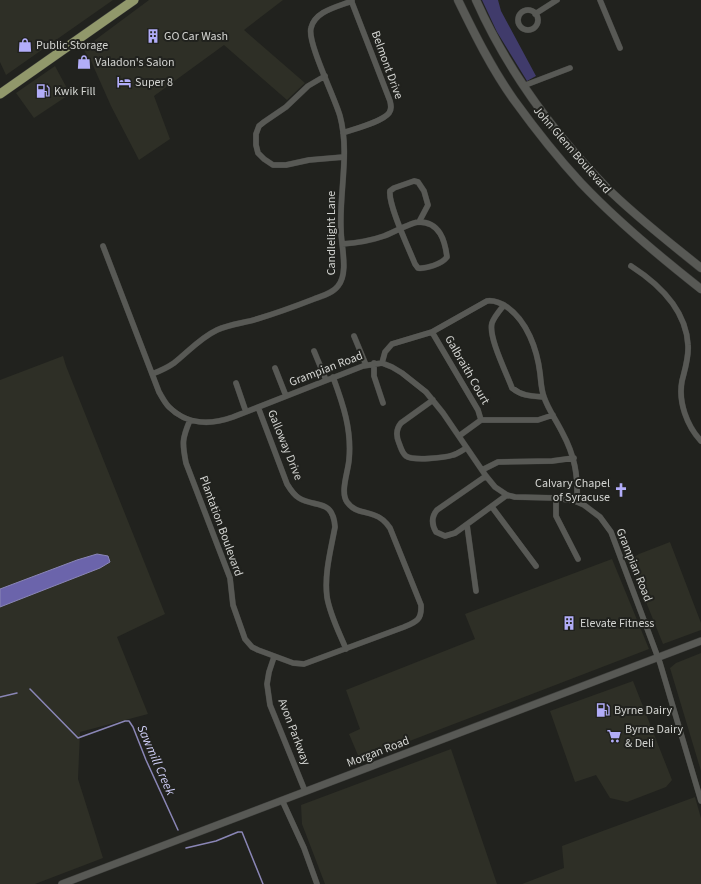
<svg xmlns="http://www.w3.org/2000/svg" width="701" height="884" font-family="'Source Sans 3',sans-serif">
	<style>
		.built { fill: #2e2f26 }
		.green { fill: #403b6b }
		.water { fill: #6b64ab; stroke: #8a86b6 }
		.lines { fill: none; stroke-linecap: round; stroke-linejoin: round }
		.stream { stroke: #8a86b6; stroke-width: 1.5 }
		.minor-casing { stroke: #3e3f3c; stroke-width: 6 }
		.tertiary-casing { stroke: #3e3f3c; stroke-width: 8 }
		.secondary-casing { stroke: #3e3f3c; stroke-width: 9 }
		.primary-casing { stroke: #3e3f3c; stroke-width: 10 }
		.minor { stroke: #585955; stroke-width: 5.5 }
		.tertiary { stroke: #585955; stroke-width: 7 }
		.secondary { stroke: #585955; stroke-width: 8 }
		.primary { stroke: #91986b; stroke-width: 9 }
		.labels { text-anchor: middle; dominant-baseline: central; stroke-width: 4; stroke-linejoin: round; paint-order: stroke }
		.poi-label { font-size: 12px; fill: #d3d4d1; stroke: #21221e; text-anchor: start }
		.street-label { font-size: 12px; fill: #d3d4d1; stroke: #21221e }
		.water-label { font-size: 13px; font-style: italic; fill: #cccbf3; stroke: #21221e }
	</style>
	<rect width="100%" height="100%" fill="#21221e"/>
	<path class="built" d="M 0,0 L 113,0 L 6,75 L 0,62 Z
		M 149,0 L 283,0 L 244,30 L 305,83 L 287,100 L 224,45 L 154,96 L 170,139 L 139,160 L 111,106 L 91,61 L 83,49 Z
		M 55,66 L 70,94 L 34,118 L 16,93 Z
		M 63,356 L 66,366 L 165,614 L 117,637 L 148,714 L 80,732 L 78,779 L 103,858 L 35,884 L 0,884 L 0,380 Z
		M 670,542 L 701,623 L 701,630 L 663,644 L 629,560 L 639,554 Z
		M 612,559 L 649,649 L 360,760 L 349,734 L 360,729 L 346,690 L 475,639 L 465,614 Z
		M 701,653 L 701,771 L 670,668 L 676,663 Z
		M 633,681 L 672,780 L 666,787 L 627,802 L 610,798 L 596,775 L 575,782 L 550,711 Z
		M 451,749 L 497,884 L 325,884 L 302,824 L 301,805 Z
		M 695,797 L 701,818 L 701,884 L 522,884 L 564,868 L 562,846 Z"/>
	<path class="green" d="M 482,0 L 498,0 L 501,11 L 536,76 L 527,81 L 497,32 Z"/>
	<path class="water" d="M 97,554 L 108,556 L 110,562 L 100,568 L 0,607 L 0,589 L 77,560 Z"/>
	<g class="lines">
		<path class="stream" d="M 30,689 L 78,738 L 125,721 L 129,721 L 133,727 L 146,760 L 178,830
			M 0,697 L 17,693
			M 186,848 L 216,841 L 238,832 L 242,832 L 263,884"/>
		<defs>
			<path id="minor" d="M 600,0 L 620,48
				M518 20a10 10 0 1 1 20 0a10 10 0 1 1-20 0Z
				M 535,14 L 557,0
				M 325,76 L 308,86 L 286,107 L 264,122 L 259,126 L 256,134 L 256,145 L 258,153 L 264,159 L 273,165 L 286,165 L 309,160 L 344,157
				M 523,86 L 570,68
				M 343,133 C 354,129 382,122 389,113 C 392,109 391,105 390,101 L 351,0
				M 342,244 C 356,243 370,241 384,236 C 392,233 412,222 419,222 C 440,222 445,241 447,257 C 442,264 426,269 418,268 L 415,264 C 409,249 388,205 390,191 L 394,188 L 414,181 L 418,182 L 424,191 L 428,205 L 419,222
				M 103,246 L 159,392 C 162,397 165,403 169,407 C 187,425 211,425 233,417 L 363,366 L 382,363 L 392,367 L 402,373 L 426,392 L 443,413 L 486,476 L 495,487 L 507,495 L 515,497 L 556,498 L 575,501 L 584,505 L 600,517 L 611,532 L 660,663 L 701,801
				M 631,266 C 659,284 686,309 688,345 C 689,357 685,369 682,381 C 678,402 687,426 701,441
				M 504,305 C 500,310 494,317 492,323 C 488,337 507,374 512,388 C 522,396 531,396 544,397
				M 432,332 L 478,410 L 481,420
				M 354,336 L 366,365
				M 314,351 L 326,380
				M 374,363 L 374,376 L 383,403
				M 382,363 L 385,352 L 392,344 L 432,332 L 487,301 C 494,300 501,303 507,307 C 527,321 537,349 540,373 C 541,381 541,389 544,397 C 548,409 556,420 562,432 C 575,456 578,475 577,502
				M 275,368 L 286,396
				M 152,374 C 160,371 167,368 174,363 C 188,352 200,338 217,330 C 230,324 244,323 257,319 C 277,313 296,306 314,299 C 322,296 333,293 338,286 C 349,273 341,246 341,230 C 339,193 350,153 340,116 C 335,98 307,42 311,28 C 315,11 337,7 352,1
				M 236,383 L 246,412
				M 433,400 L 401,423 C 396,429 396,436 399,443 C 401,448 402,453 406,456 C 413,461 444,458 453,455 C 458,454 462,450 467,448
				M 258,407 L 287,484 C 290,489 294,495 299,498 C 315,508 333,498 335,527 C 331,549 324,574 327,597 C 330,615 339,632 346,649
				M 190,420 C 182,439 182,443 186,463 L 230,578 L 233,605 L 245,639 L 252,647 L 258,650 L 293,663 L 304,664 L 404,627 C 416,622 422,620 421,605 L 390,528 C 386,522 380,517 374,515 C 363,511 354,512 347,502 C 340,492 348,472 349,460 C 352,430 343,404 333,377
				M 459,436 L 481,420 L 538,420 L 553,415
				M 482,470 L 498,462 L 552,461 L 574,458
				M 486,476 L 437,510 C 431,517 432,525 436,532 L 445,536 L 455,533 L 507,495
				M 556,498 L 556,516 L 578,559
				M 492,507 L 536,566
				M 467,525 L 476,591
				M 274,657 L 269,672 L 267,684 L 270,705 L 305,791
				M 282,800 L 304,848 L 317,884"/>
			<path id="tertiary" d="M 62,884 L 701,641"/>
			<path id="secondary" d="M 458,0 C 475,35 492,69 514,100 C 535,129 557,157 581,183 C 617,221 659,256 701,289
				M 476,0 C 507,70 553,132 606,187 C 635,216 669,242 701,268"/>
			<path id="primary" d="M 0,94 L 134,0"/>
		</defs>
		<use href="#minor" class="minor-casing"/>
		<use href="#tertiary" class="tertiary-casing"/>
		<use href="#secondary" class="secondary-casing"/>
		<use href="#primary" class="primary-casing"/>
		<use href="#minor" class="minor"/>
		<use href="#tertiary" class="tertiary"/>
		<use href="#secondary" class="secondary"/>
		<use href="#primary" class="primary"/>
	</g>
	<defs>
		<symbol id="building-bare" viewBox="-9 -9 18 18"><path d="M-4-6H4V6H1V3H-1V6H-4ZM-2.5-4.3h1.7v1.8h-1.7ZM.8-4.3h1.7v1.8H.8ZM-2.5-1h1.7V.8h-1.7ZM.8-1h1.7V.8H.8Z" fill="#b2adf9" stroke="#21221e" stroke-width="2.5" paint-order="stroke"/></symbol>
		<symbol id="shop-bare" viewBox="-9 -9 18 18"><path d="M-5-2.5h2.3a2.7 3.5 0 0 1 5.4 0H5L5.5 6h-11ZM-1.5-2.5h3a1.5 2.3 0 0 0-3 0Z" fill="#b2adf9" stroke="#21221e" stroke-width="2.5" paint-order="stroke"/></symbol>
		<symbol id="hotel-bare" viewBox="-9 -9 18 18"><path d="M-6-4.5h1.5V1H6V5H4.5V3h-9V5H-6ZM-4 0a1.8 1.8 0 1 1 3.6 0ZM.5 0V-2.5h3Q6-2.5 6 0Z" fill="#b2adf9" stroke="#21221e" stroke-width="2.5" paint-order="stroke"/></symbol>
		<symbol id="fuel-bare" viewBox="-9 -9 18 18"><path d="M-5.5-6h7V0h2V4h1.3V-2.5L3-4.5l.8-.8L6-3V5H2.5V1h-1V6h-7ZM-4.2-4.7v3.2H.2V-4.7Z" fill="#b2adf9" stroke="#21221e" stroke-width="2.5" paint-order="stroke"/></symbol>
		<symbol id="church-bare" viewBox="-9 -9 18 18"><path d="M-1.2-6h2.4v3.5h3.3v2.4h-3.3V6h-2.4V-.1h-3.3v-2.4h3.3Z" fill="#b2adf9" stroke="#21221e" stroke-width="2.5" paint-order="stroke"/></symbol>
		<symbol id="supermarket-bare" viewBox="-9 -9 18 18"><path d="M-6-5.5h2.5l.6 2H6L4.5 2H-2.5L-4.4-4H-6ZM-1.5 3.2a1.3 1.3 0 1 0 .1 0ZM3 3.2a1.3 1.3 0 1 0 .1 0Z" fill="#b2adf9" stroke="#21221e" stroke-width="2.5" paint-order="stroke"/></symbol>
	</defs>
	<g fill-rule="evenodd">
		<use href="#building-bare" x="143" y="26" width="20" height="20"/>
		<use href="#shop-bare" x="15" y="35" width="20" height="20"/>
		<use href="#shop-bare" x="74" y="52" width="20" height="20"/>
		<use href="#hotel-bare" x="114" y="72" width="20" height="20"/>
		<use href="#fuel-bare" x="33" y="81" width="20" height="20"/>
		<use href="#church-bare" x="611" y="480" width="20" height="20"/>
		<use href="#building-bare" x="559" y="613" width="20" height="20"/>
		<use href="#fuel-bare" x="593" y="700" width="20" height="20"/>
		<use href="#supermarket-bare" x="604" y="726" width="20" height="20"/>
	</g>
	<g class="labels">
		<g class="poi-label">
			<text x="164" y="36">GO Car Wash</text>
			<text x="36" y="45">Public Storage</text>
			<text x="95" y="62">Valadon's Salon</text>
			<text x="135" y="82">Super 8</text>
			<text x="54" y="91">Kwik Fill</text>
			<text x="610" y="483" text-anchor="end">Calvary Chapel<tspan x="610" dy="14">of Syracuse</tspan></text>
			<text x="580" y="623">Elevate Fitness</text>
			<text x="614" y="710">Byrne Dairy</text>
			<text x="625" y="729">Byrne Dairy<tspan x="625" dy="14">&amp; Deli</tspan></text>
		</g>
		<g class="street-label">
			<text transform="translate(387 65) rotate(70)">Belmont Drive</text>
			<text transform="translate(572 150) rotate(49)">John Glenn Boulevard</text>
			<text transform="translate(331 233) rotate(-90)">Candlelight Lane</text>
			<text transform="translate(326 369) rotate(-21)">Grampian Road</text>
			<text transform="translate(467 370) rotate(60)">Galbraith Court</text>
			<text transform="translate(285 445) rotate(68)">Galloway Drive</text>
			<text transform="translate(221 526) rotate(70)">Plantation Boulevard</text>
			<text transform="translate(634 565) rotate(68)">Grampian Road</text>
			<text transform="translate(294 732) rotate(69)">Avon Parkway</text>
			<text transform="translate(378 752) rotate(-21)">Morgan Road</text>
		</g>
		<g class="water-label">
			<text transform="translate(156 760) rotate(66)">Sawmill Creek</text>
		</g>
	</g>
</svg>
